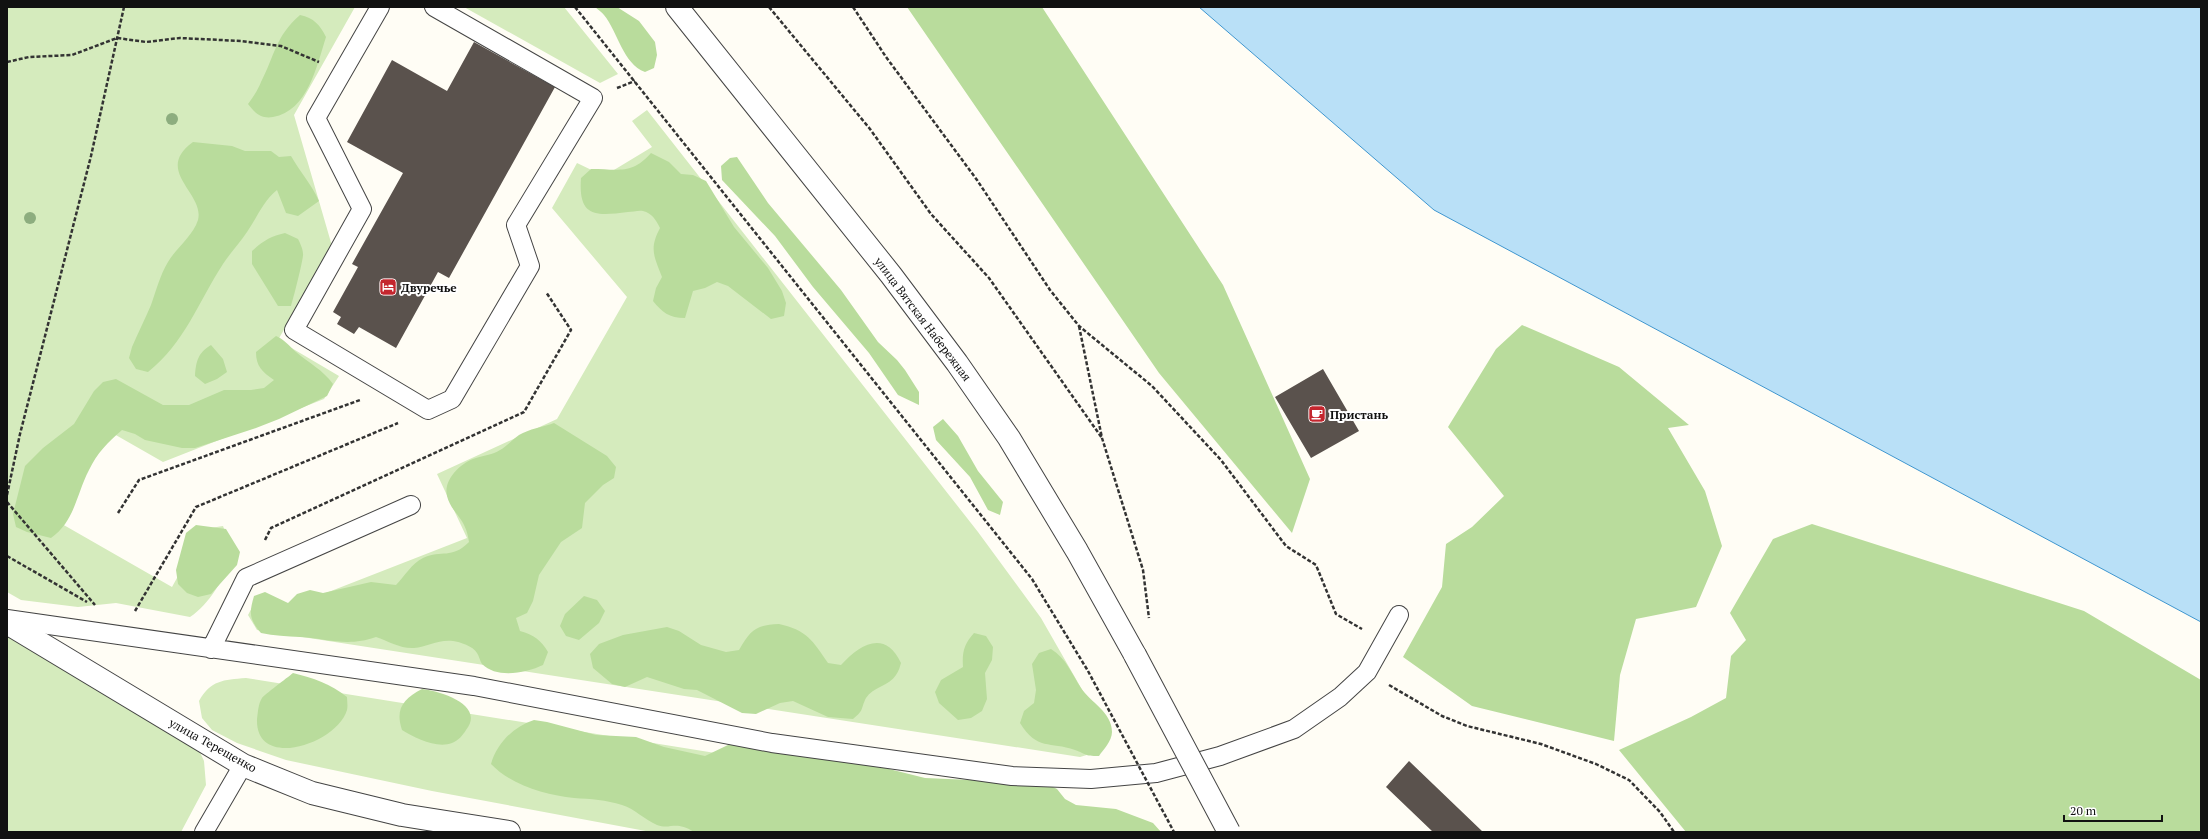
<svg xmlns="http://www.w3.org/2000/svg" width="2208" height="839" font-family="'PT Serif',serif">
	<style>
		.green { fill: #d5ebbd }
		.forest { fill: #b9dc9c }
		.water { fill: #b9e0f7; stroke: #3f96cf }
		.building { fill: #5a524d }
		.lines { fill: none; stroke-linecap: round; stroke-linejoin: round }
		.service-casing { stroke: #444; stroke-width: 20 }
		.minor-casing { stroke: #444; stroke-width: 24 }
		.tertiary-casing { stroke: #444; stroke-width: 24 }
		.path { stroke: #333; stroke-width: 2.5; stroke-dasharray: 4 2; stroke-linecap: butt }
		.service { stroke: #fff; stroke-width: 18 }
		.minor { stroke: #fff; stroke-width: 22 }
		.tertiary { stroke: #fff; stroke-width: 22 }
		.tertiary-bridge-casing { stroke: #444; stroke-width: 24; stroke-linecap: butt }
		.path-bridge { stroke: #333; stroke-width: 2.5; stroke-dasharray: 4 2; stroke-linecap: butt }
		.tertiary-bridge { stroke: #fff; stroke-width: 22 }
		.tree { fill: #8dad7f }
		.labels { text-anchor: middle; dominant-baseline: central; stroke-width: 4; stroke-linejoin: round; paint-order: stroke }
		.poi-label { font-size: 12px; font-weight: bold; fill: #111; stroke: #fff; text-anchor: start }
		.street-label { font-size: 12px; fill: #111; stroke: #fff }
	</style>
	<rect width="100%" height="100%" fill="#fffdf5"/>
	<path class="green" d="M 7,7 L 355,7 L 294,115 L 332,246 L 278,340 L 339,376 L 324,399 L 163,462 L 107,430 L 55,520 L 172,587 L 204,529 L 223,526 L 235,558 C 222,579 210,604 190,617 L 116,603 L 78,607 L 21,600 L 7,592 Z
		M 464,7 L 564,7 L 618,74 L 600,83 Z
		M 647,110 L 978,532 L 1041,618 L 1104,728 L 1100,751 L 1080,757 L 257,630 L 248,615 L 256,600 L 290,607 L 467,538 L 437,474 L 557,419 L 627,297 L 552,208 L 577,163 L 604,176 L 652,147 L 632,121 Z
		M 7,623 L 192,735 L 204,761 L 206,785 L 181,832 L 7,832 Z
		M 246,678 L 709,752 L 1073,820 L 1144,822 L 1162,832 L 651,832 L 432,791 L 286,760 L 237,743 L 212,730 L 202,718 L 199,701 C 211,680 223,680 246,678 Z"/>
	<path class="forest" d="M 595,7 L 617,7 L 639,21 L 655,42 L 657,55 L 654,68 L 645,72 C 623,64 618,32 604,15 C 602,12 598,10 595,7 Z
		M 907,7 L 1042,7 L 1223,285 L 1310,479 L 1292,533 L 1159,373 Z
		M 300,15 C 314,18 320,25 326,37 C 317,65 308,111 273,117 C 261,119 255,113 248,104 C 253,97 258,90 261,82 C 275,55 275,37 300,15 Z
		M 193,142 L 232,146 L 245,151 L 271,151 L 279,157 L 291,156 C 300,172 312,185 319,201 L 298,216 L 286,213 L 277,190 C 263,201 257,218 247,232 C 240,243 230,253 223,264 C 199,301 184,344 148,372 L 136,369 L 129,358 L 132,347 C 138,333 145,319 151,305 C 156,291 160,275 168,262 C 176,248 193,236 198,220 C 205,193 153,171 193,142 Z
		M 651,153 L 669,162 L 681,174 L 693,175 L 706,181 L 734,227 L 768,268 L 782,291 L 786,303 L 784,316 L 771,319 L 728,286 L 717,282 L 705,288 L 693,291 L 685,318 C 669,318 662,312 653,301 L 656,288 L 662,277 C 654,256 649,249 660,228 C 656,220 652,213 643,211 C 639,210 632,212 628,212 C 596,216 578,218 581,178 L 591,169 C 618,169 632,175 651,153 Z
		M 737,157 L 768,203 L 841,290 L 878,342 L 897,360 L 905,370 L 919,392 L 919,405 L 898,395 L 869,353 L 813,287 L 775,236 L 722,180 L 721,166 L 730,158 Z
		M 285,233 L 298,239 C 300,243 303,249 303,254 C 304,257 293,300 291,306 L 278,306 L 252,264 L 252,251 C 263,241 271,236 285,233 Z
		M 1522,325 L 1619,367 L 1689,425 L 1668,428 L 1705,491 L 1722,546 L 1696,607 L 1636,619 L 1620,675 L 1614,741 L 1472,706 L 1403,657 L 1442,587 L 1446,544 L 1472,527 L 1504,496 L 1448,427 L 1496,349 Z
		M 276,336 C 285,340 289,346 296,352 C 309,363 323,370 333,384 L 327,396 L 279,419 L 256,428 L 195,448 L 182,448 L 145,440 L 135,434 L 122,430 C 108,442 97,453 89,470 C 76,495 75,521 51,538 L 27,532 L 16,527 L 13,514 L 25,466 L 43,448 L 74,424 L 94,391 L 103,382 L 116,379 L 163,405 L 189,405 L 224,390 L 251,390 L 264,388 L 274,380 C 262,372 256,366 256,352 Z
		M 211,345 L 223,359 L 227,372 L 217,379 L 205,384 L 195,376 C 196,361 198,353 211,345 Z
		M 943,419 L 958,436 L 978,471 L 1003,502 L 1000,515 L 988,510 L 970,477 L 936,440 L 933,427 Z
		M 554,423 L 607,456 L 616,467 L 614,478 L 603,485 L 585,503 L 582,528 L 561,542 L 539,575 L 533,601 L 527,613 L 516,618 L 520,631 C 534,635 541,640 548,652 L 543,665 C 526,673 497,679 482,664 C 480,661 479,656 477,653 C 473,646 460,642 453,641 C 439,639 427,647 414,648 C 401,649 388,641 376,637 C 348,647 329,639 300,637 C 287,636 274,636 261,633 C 249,619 249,613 254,596 L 265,592 L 288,603 L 297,594 L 310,590 L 323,593 L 371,582 L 396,585 C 405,576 411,564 423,558 C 442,549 451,560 469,542 C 466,517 451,513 447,496 C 443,479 462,462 476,458 C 485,455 492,455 500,450 C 507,446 512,440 519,435 C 529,429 543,427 554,423 Z
		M 1812,524 L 2084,611 L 2201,680 L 2201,832 L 1686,832 L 1619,750 L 1691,717 L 1726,698 L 1731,656 L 1746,640 L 1730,613 L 1773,539 Z
		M 196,525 L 226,529 L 240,552 L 237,565 L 211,594 L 198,597 L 187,593 L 178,584 L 176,570 L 186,533 Z
		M 584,596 L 597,600 L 605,611 L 599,623 L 579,640 L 566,636 L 560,626 L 565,614 Z
		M 779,624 C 807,630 813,641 828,663 L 841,665 C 860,644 885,629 901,663 C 900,666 899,671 896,675 C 889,686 873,687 866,698 C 860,710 865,709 853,719 L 828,717 L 793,701 L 780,703 L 756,714 L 742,713 L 697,690 L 684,689 L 647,677 L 625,687 L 612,684 L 593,668 L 590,654 L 599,644 L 623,635 L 667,627 L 679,631 L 701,645 L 726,652 L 739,650 C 751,630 755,625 779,624 Z
		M 974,633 L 986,636 L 993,647 L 992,660 L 985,673 L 987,699 L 982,711 L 971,718 L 958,720 L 939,703 L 935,692 L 941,680 L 963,667 C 962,652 964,644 974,633 Z
		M 1051,649 C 1066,658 1072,674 1081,688 C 1090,702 1112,712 1112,732 C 1112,741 1103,750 1099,756 C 1083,756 1087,754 1075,750 C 1050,741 1037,751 1020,723 L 1024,711 L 1034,703 L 1036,690 L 1032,664 L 1039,653 Z
		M 293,673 C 313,678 331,684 347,697 C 347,701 348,706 347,710 C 337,744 255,771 257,719 C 258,713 258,704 262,698 C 264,695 287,678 293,673 Z
		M 422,689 C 440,691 486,705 466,730 C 463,735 458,741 452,743 C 437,749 415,738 402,730 C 395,709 403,699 422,689 Z
		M 534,720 L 547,722 L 596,735 L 636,737 L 664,747 L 705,756 L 728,745 L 741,744 L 873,765 L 925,778 L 1045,783 L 1057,789 L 1065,799 L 1076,805 L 1116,809 L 1153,823 L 1161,832 L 694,832 C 675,820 671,830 657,825 C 645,820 635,809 622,805 C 606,800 591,799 574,798 C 546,795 511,785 491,764 C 497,743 513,727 534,720 Z"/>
	<path class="water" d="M 1199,7 L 2201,7 L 2201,622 L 1434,210 Z"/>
	<path class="building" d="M 474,42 L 555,87 L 449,278 L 438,272 L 396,348 L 359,327 L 354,334 L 337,324 L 341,317 L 333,312 L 358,267 L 352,264 L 403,173 L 347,142 L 392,60 L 447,91 Z
		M 1323,369 L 1359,431 L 1311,458 L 1275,397 Z
		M 1409,761 L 1483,832 L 1433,832 L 1386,787 Z"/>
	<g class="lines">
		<defs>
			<path id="service" d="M 380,7 L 316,118 L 362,209 L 294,330 L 428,410 L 452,399 L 530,266 L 516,225 L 593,98 L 434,7
				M 7,619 L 474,686 L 772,743 L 1012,776 L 1091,779 L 1156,773 L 1220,756 L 1294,729 L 1340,697 L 1367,672 L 1399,615
				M 211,649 L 246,578 L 411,505
				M 204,832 L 243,765"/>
			<path id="minor" d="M 7,623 L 243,765 L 312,793 L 402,815 L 509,832"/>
			<path id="tertiary" d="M 677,7 L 891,275 L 957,363 L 1009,438 L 1077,551 L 1135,655"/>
		</defs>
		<use href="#service" class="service-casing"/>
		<use href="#minor" class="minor-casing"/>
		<use href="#tertiary" class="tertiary-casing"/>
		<path class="path" d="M 575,7 L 1032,579 L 1088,671
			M 769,7 L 870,129 L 931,214 L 989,278 L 1102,438
			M 853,7 L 886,57 L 977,180 L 1050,290 L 1079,326 L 1152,386 L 1221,460 L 1286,546 L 1316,565 L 1336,614 L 1362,629
			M 7,62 L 29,57 L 72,55 L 117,38 L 146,42 L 180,38 L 241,41 L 281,46 L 319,62
			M 617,88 L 635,81
			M 1079,326 L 1102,438 L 1143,570 L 1149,618
			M 7,495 L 20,434 L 91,156 L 124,7
			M 7,502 L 95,605
			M 118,513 L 139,480 L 360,400
			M 265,540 L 271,528 L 524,412 L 571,330 L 546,292
			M 7,556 L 87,602
			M 135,611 L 196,507 L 398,423
			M 1389,685 L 1442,716 L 1467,726 L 1541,744 L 1596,764 L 1629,780 L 1660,812 L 1674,832"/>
		<use href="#service" class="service"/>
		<use href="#minor" class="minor"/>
		<use href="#tertiary" class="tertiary"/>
		<defs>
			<path id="tertiary-bridge" d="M 1135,655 L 1229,832"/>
		</defs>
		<use href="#tertiary-bridge" class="tertiary-bridge-casing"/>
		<path class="path-bridge" d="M 1088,671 L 1174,832"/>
		<use href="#tertiary-bridge" class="tertiary-bridge"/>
	</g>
	<g class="tree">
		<circle cx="172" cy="119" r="6"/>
		<circle cx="30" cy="218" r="6"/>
	</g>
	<defs>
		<symbol id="hotel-square" viewBox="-11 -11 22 22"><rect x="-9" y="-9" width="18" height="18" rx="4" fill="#c4262e" stroke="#fff"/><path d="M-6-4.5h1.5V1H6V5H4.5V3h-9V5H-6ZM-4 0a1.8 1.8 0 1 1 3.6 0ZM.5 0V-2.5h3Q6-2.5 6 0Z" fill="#fff"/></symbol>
		<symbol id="cafe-square" viewBox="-11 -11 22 22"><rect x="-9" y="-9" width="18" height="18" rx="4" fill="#c4262e" stroke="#fff"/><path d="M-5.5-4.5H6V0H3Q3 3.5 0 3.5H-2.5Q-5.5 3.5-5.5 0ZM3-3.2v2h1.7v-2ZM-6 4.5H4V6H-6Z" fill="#fff"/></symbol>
	</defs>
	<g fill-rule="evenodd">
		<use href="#hotel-square" x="378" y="277" width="20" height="20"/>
		<use href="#cafe-square" x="1307" y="404" width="20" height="20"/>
	</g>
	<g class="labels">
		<g class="poi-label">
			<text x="401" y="287">Двуречье</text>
			<text x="1330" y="414">Пристань</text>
		</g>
		<g class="street-label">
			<text transform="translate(923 319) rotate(53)">улица Вятская Набережная</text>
			<text transform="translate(213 745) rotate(29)">улица Терещенко</text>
		</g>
	</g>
	<rect width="2208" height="839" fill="none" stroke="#111111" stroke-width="16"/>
	<path d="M2064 815v6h98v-6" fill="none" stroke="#111111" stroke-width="2"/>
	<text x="2070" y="815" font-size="12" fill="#111111" stroke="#ffffff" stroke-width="3" paint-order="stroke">20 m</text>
</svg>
